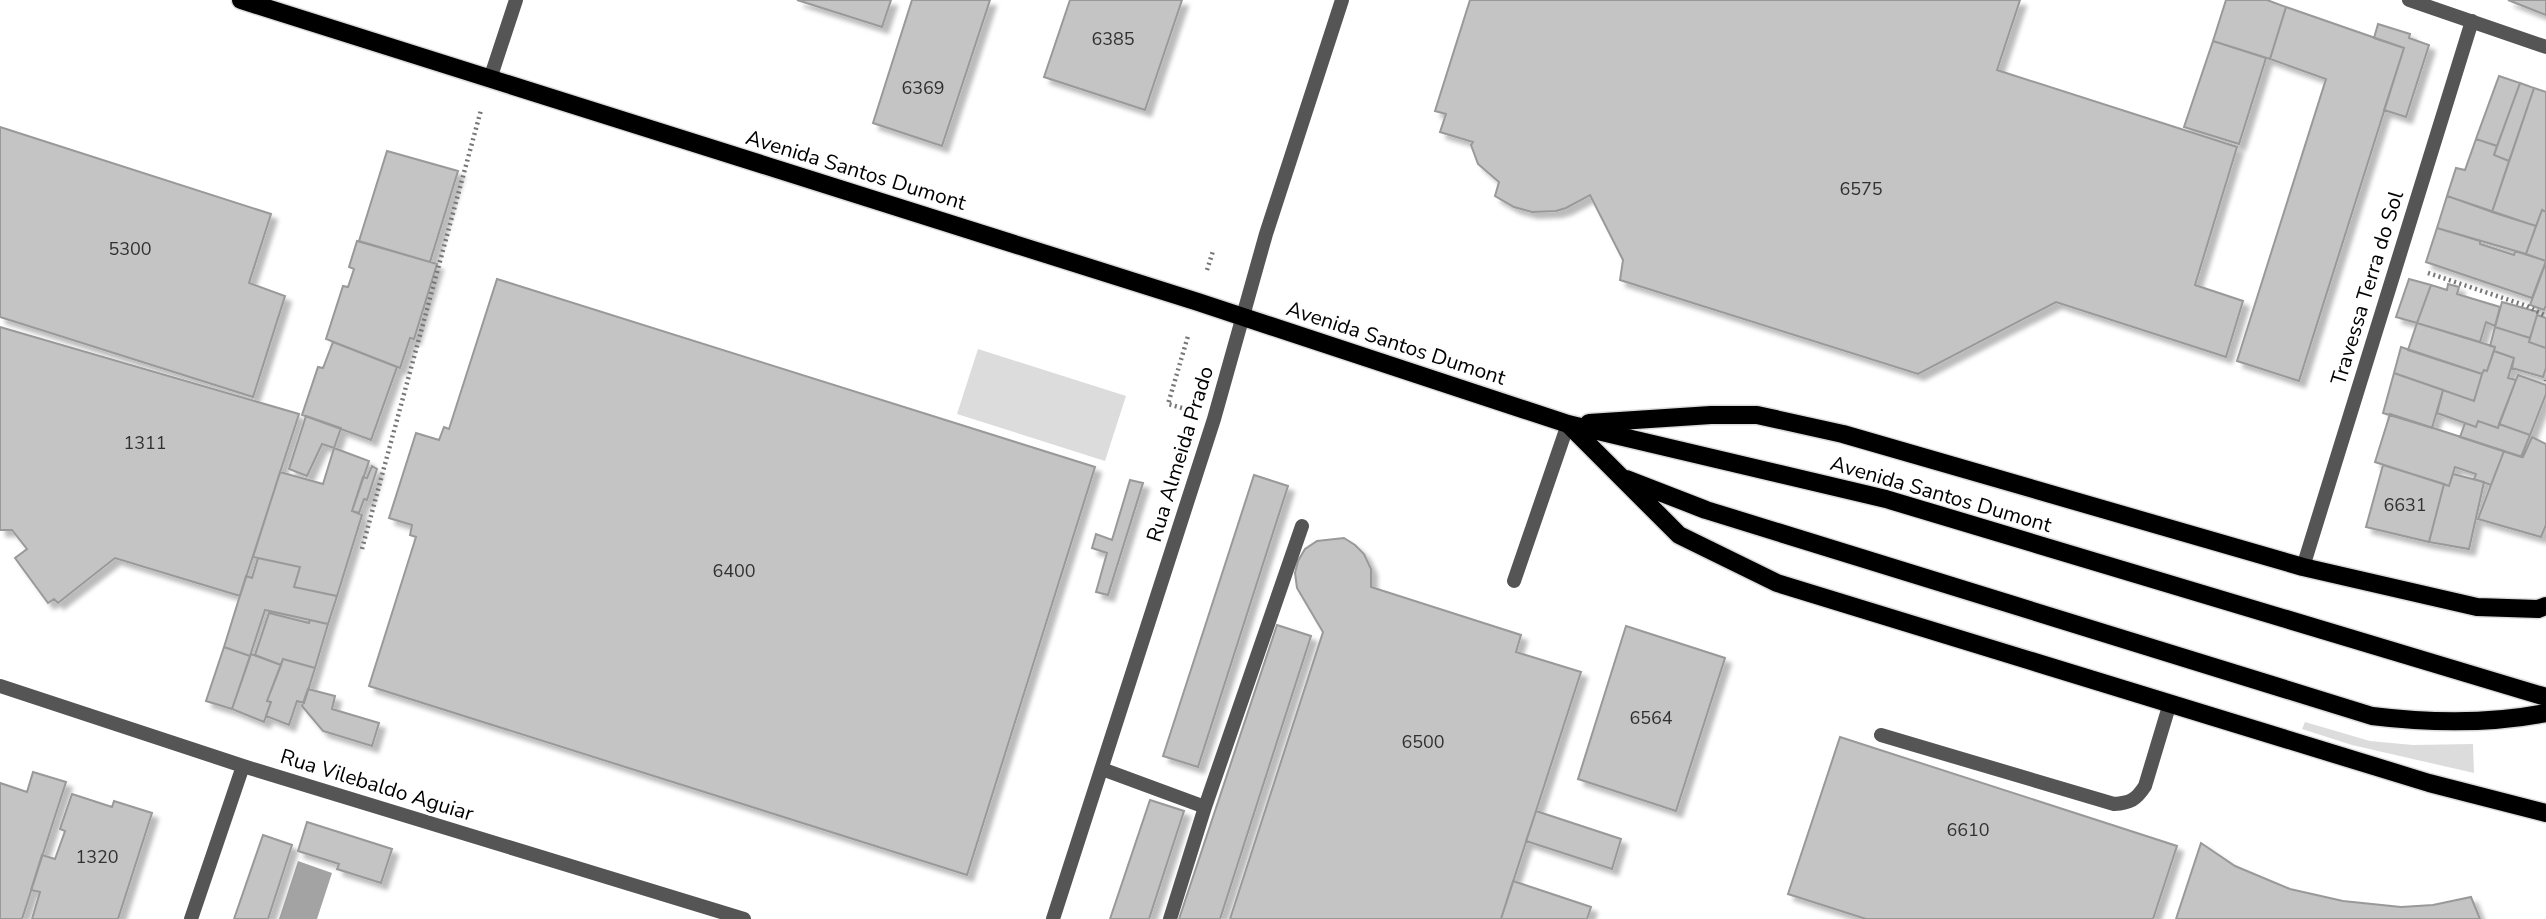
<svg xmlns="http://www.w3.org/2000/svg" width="2546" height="919" font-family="'Nunito Sans',sans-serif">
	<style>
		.green { fill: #dcdcdc }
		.water { fill: #a3a3a3 }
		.building { fill: #c4c4c4; stroke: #999; stroke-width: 2; filter: url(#shadow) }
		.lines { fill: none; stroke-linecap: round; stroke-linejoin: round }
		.primary-casing { stroke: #dbdbdb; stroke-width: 21 }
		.path { stroke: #777; stroke-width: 4.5; stroke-dasharray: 2 3.5; stroke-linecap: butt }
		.lane { stroke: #555; stroke-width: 14 }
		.street { stroke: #555; stroke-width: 14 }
		.primary { stroke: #000; stroke-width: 18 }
		.labels { text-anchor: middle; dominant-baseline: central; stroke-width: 6; stroke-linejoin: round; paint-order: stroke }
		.number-label { font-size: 18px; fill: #313131 }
		.street-label { font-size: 21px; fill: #000; stroke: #fff }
	</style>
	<defs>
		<filter id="shadow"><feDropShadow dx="6" dy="6" stdDeviation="2" flood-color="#0004"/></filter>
	</defs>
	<rect width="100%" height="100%" fill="#fff"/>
	<path class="green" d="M 978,349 L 1126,396 L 1105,461 L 957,414 Z
		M 2305,722 L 2370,741 L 2413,745 L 2473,744 L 2474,773 L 2352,745 L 2302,729 Z"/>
	<path class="water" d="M 298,861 L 332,873 L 317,919 L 279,919 Z"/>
	<path class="building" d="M 797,0 L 891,0 L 882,27 Z
		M 912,0 L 990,0 L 942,146 L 873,123 Z
		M 1070,0 L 1182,0 L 1145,110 L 1044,77 Z
		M 1470,0 L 2020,0 L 1997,70 L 2237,147 L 2195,285 L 2243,301 L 2226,357 L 2056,302 L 1918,374 L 1620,280 L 1623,260 L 1590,195 L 1566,208 L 1556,211 L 1532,212 L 1514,207 L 1495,196 L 1499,182 L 1478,164 L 1471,145 L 1473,142 L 1440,132 L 1446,114 L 1435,111 Z
		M 2226,0 L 2267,0 L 2286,7 L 2270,59 L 2213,41 Z
		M 2509,0 L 2546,0 L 2546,15 L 2508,0 Z
		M 2286,7 L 2404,48 L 2299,381 L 2237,361 L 2326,79 L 2270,59 Z
		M 2378,24 L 2410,34 L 2409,38 L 2429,45 L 2406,117 L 2384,110 L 2404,48 L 2374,38 Z
		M 2213,41 L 2266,58 L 2239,144 L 2184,127 Z
		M 2499,76 L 2520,83 L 2497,146 L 2476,139 Z
		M 2520,83 L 2534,88 L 2509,161 L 2494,155 Z
		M 2534,88 L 2546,92 L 2546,212 L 2542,210 L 2536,226 L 2492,212 Z
		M 0,127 L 271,214 L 249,283 L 285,296 L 253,397 L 0,317 Z
		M 2476,139 L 2497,146 L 2494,155 L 2509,161 L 2492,212 L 2447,196 L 2456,168 L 2465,170 Z
		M 387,151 L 458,171 L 430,262 L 359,241 Z
		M 2447,196 L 2536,226 L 2526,254 L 2437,228 Z
		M 2542,210 L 2546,212 L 2546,261 L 2526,254 Z
		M 2437,228 L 2480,241 L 2480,244 L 2514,255 L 2515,251 L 2546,261 L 2532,298 L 2426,262 Z
		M 357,241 L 437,264 L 414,339 L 410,338 L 400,368 L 326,339 L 343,286 L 348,287 L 354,269 L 349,267 Z
		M 2546,262 L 2546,305 L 2544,310 L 2530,305 Z
		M 497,279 L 1095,467 L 967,875 L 369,686 L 416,537 L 410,535 L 412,525 L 389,518 L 416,433 L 439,440 L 444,427 L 449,429 Z
		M 2409,279 L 2431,285 L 2417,323 L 2396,317 Z
		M 2448,284 L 2459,287 L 2457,294 L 2500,307 L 2495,326 L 2486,322 L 2480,342 L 2417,323 L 2431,285 L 2447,290 Z
		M 2502,302 L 2538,312 L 2530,338 L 2495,327 Z
		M 2537,315 L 2546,318 L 2546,348 L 2529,342 Z
		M 2417,323 L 2495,347 L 2487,371 L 2484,370 L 2482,374 L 2408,350 Z
		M 0,327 L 299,414 L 240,596 L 115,558 L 58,603 L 54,599 L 48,603 L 15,558 L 27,549 L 12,530 L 0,530 Z
		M 2495,327 L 2530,338 L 2529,342 L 2546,348 L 2546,368 L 2543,377 L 2512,368 L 2514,358 L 2494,351 L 2495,347 L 2490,346 Z
		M 333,342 L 397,367 L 371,440 L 302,415 L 318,367 L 323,368 Z
		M 2401,347 L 2482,374 L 2474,401 L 2394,373 Z
		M 2494,351 L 2514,358 L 2508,378 L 2516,380 L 2498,428 L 2478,421 L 2476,427 L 2437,413 L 2443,390 L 2474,401 L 2482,374 L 2484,370 L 2487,371 Z
		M 2394,373 L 2443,390 L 2432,428 L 2383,413 Z
		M 2518,375 L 2546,385 L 2546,394 L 2530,435 L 2499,424 Z
		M 2390,414 L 2504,451 L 2491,485 L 2474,479 L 2476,474 L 2455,467 L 2449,486 L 2375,462 Z
		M 306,416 L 341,428 L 334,448 L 322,444 L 307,476 L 289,469 Z
		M 2478,421 L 2498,428 L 2499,424 L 2530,435 L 2521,457 L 2460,437 L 2465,423 L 2476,427 Z
		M 2532,437 L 2546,444 L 2546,525 L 2541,537 L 2478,519 L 2504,451 L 2523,457 Z
		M 334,448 L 369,461 L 352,511 L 362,515 L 337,596 L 294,587 L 300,567 L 253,557 L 280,472 L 323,484 Z
		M 2383,465 L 2444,484 L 2429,542 L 2366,527 Z
		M 372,466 L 377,469 L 367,500 L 364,499 L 359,513 L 352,511 L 363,477 L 367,478 Z
		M 2453,474 L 2484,482 L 2469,549 L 2429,542 L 2444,484 L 2449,486 Z
		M 1254,475 L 1288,486 L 1198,767 L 1163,756 Z
		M 1130,480 L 1143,483 L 1108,595 L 1096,592 L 1107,553 L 1092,548 L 1096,534 L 1112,540 Z
		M 1344,538 L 1355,545 L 1364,554 L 1371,569 L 1371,587 L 1521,635 L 1516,652 L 1581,672 L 1501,919 L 1230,919 L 1323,632 L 1297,588 L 1295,573 L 1298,561 L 1305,549 L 1317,541 Z
		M 258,558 L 300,567 L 294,587 L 337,596 L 328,624 L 265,610 L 250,656 L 224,647 L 246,576 L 252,578 Z
		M 269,613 L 309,623 L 310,620 L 328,624 L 315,668 L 283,659 L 281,665 L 255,655 Z
		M 1277,625 L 1311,636 L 1220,919 L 1179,919 Z
		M 1626,626 L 1725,658 L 1676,811 L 1578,779 Z
		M 224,647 L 250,656 L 232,709 L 206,701 Z
		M 251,654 L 281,665 L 267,701 L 271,702 L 264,722 L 232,709 Z
		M 283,659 L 315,668 L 304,703 L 297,701 L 289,725 L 266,716 L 271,702 L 267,701 Z
		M 308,689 L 335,696 L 332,709 L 379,723 L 372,746 L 323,731 L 302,706 Z
		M 1840,737 L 2177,846 L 2153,919 L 1866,919 L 1788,894 Z
		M 33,772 L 66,782 L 22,919 L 0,919 L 0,783 L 27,792 Z
		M 72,794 L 112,807 L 114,801 L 152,813 L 118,919 L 32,919 L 40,892 L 31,890 L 42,855 L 55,859 L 65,831 L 60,829 Z
		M 1150,800 L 1184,811 L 1149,919 L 1110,919 Z
		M 1536,811 L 1621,839 L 1612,869 L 1526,841 Z
		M 307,822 L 392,849 L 381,883 L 337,869 L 339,864 L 298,851 Z
		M 263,835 L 292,845 L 268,919 L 234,919 Z
		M 2201,843 L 2235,866 L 2290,889 L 2343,901 L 2401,907 L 2433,905 L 2471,897 L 2480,919 L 2176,919 Z
		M 1513,881 L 1591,907 L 1587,919 L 1501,919 Z"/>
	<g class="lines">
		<defs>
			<path id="primary" d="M 241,0 L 1198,302 L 1568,424 L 1886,499 L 2546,697
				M 1589,423 L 1711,415 L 1757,415 L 1843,434 L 2303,567 L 2477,607 L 2538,609 L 2546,606
				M 1568,424 L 1679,535 L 1777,583 L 2429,783 L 2546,813
				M 1626,479 L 1706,510 L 2372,716 C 2429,723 2490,724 2546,713"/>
		</defs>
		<use href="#primary" class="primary-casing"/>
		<path class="path" d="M 1207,270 L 1213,251
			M 2428,273 L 2527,306 L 2546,316
			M 2546,381 L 2546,380
			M 1182,408 L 1168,404 L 1188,336
			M 362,549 L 481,110"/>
		<path class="lane" d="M 490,79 L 516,0
			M 1514,581 L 1568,424
			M 1881,735 L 2114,804 C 2130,803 2136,800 2145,786 L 2170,703
			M 1102,769 L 1205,807
			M 1170,919 L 1205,807 L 1302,526"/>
		<path class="street" d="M 2409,0 L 2546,47
			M 2303,567 L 2472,21
			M 0,686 L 243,766 L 744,919
			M 191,919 L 243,766
			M 1053,919 L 1214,419 L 1266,234 L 1342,0"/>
		<use href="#primary" class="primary"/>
	</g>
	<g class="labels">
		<g class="number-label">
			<text x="1113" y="39">6385</text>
			<text x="923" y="88">6369</text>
			<text x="1861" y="189">6575</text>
			<text x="130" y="249">5300</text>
			<text x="145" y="443">1311</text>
			<text x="2405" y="505">6631</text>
			<text x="734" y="571">6400</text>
			<text x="1651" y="718">6564</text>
			<text x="1423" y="742">6500</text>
			<text x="1968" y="830">6610</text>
			<text x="97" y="857">1320</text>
		</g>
		<g class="street-label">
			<text transform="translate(856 170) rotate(17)">Avenida Santos Dumont</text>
			<text transform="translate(2367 288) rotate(-73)">Travessa Terra do Sol</text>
			<text transform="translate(1396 343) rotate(18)">Avenida Santos Dumont</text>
			<text transform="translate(1180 454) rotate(-73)">Rua Almeida Prado</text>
			<text transform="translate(1941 494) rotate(16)">Avenida Santos Dumont</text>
			<text transform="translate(377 785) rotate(17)">Rua Vilebaldo Aguiar</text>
		</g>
	</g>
</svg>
